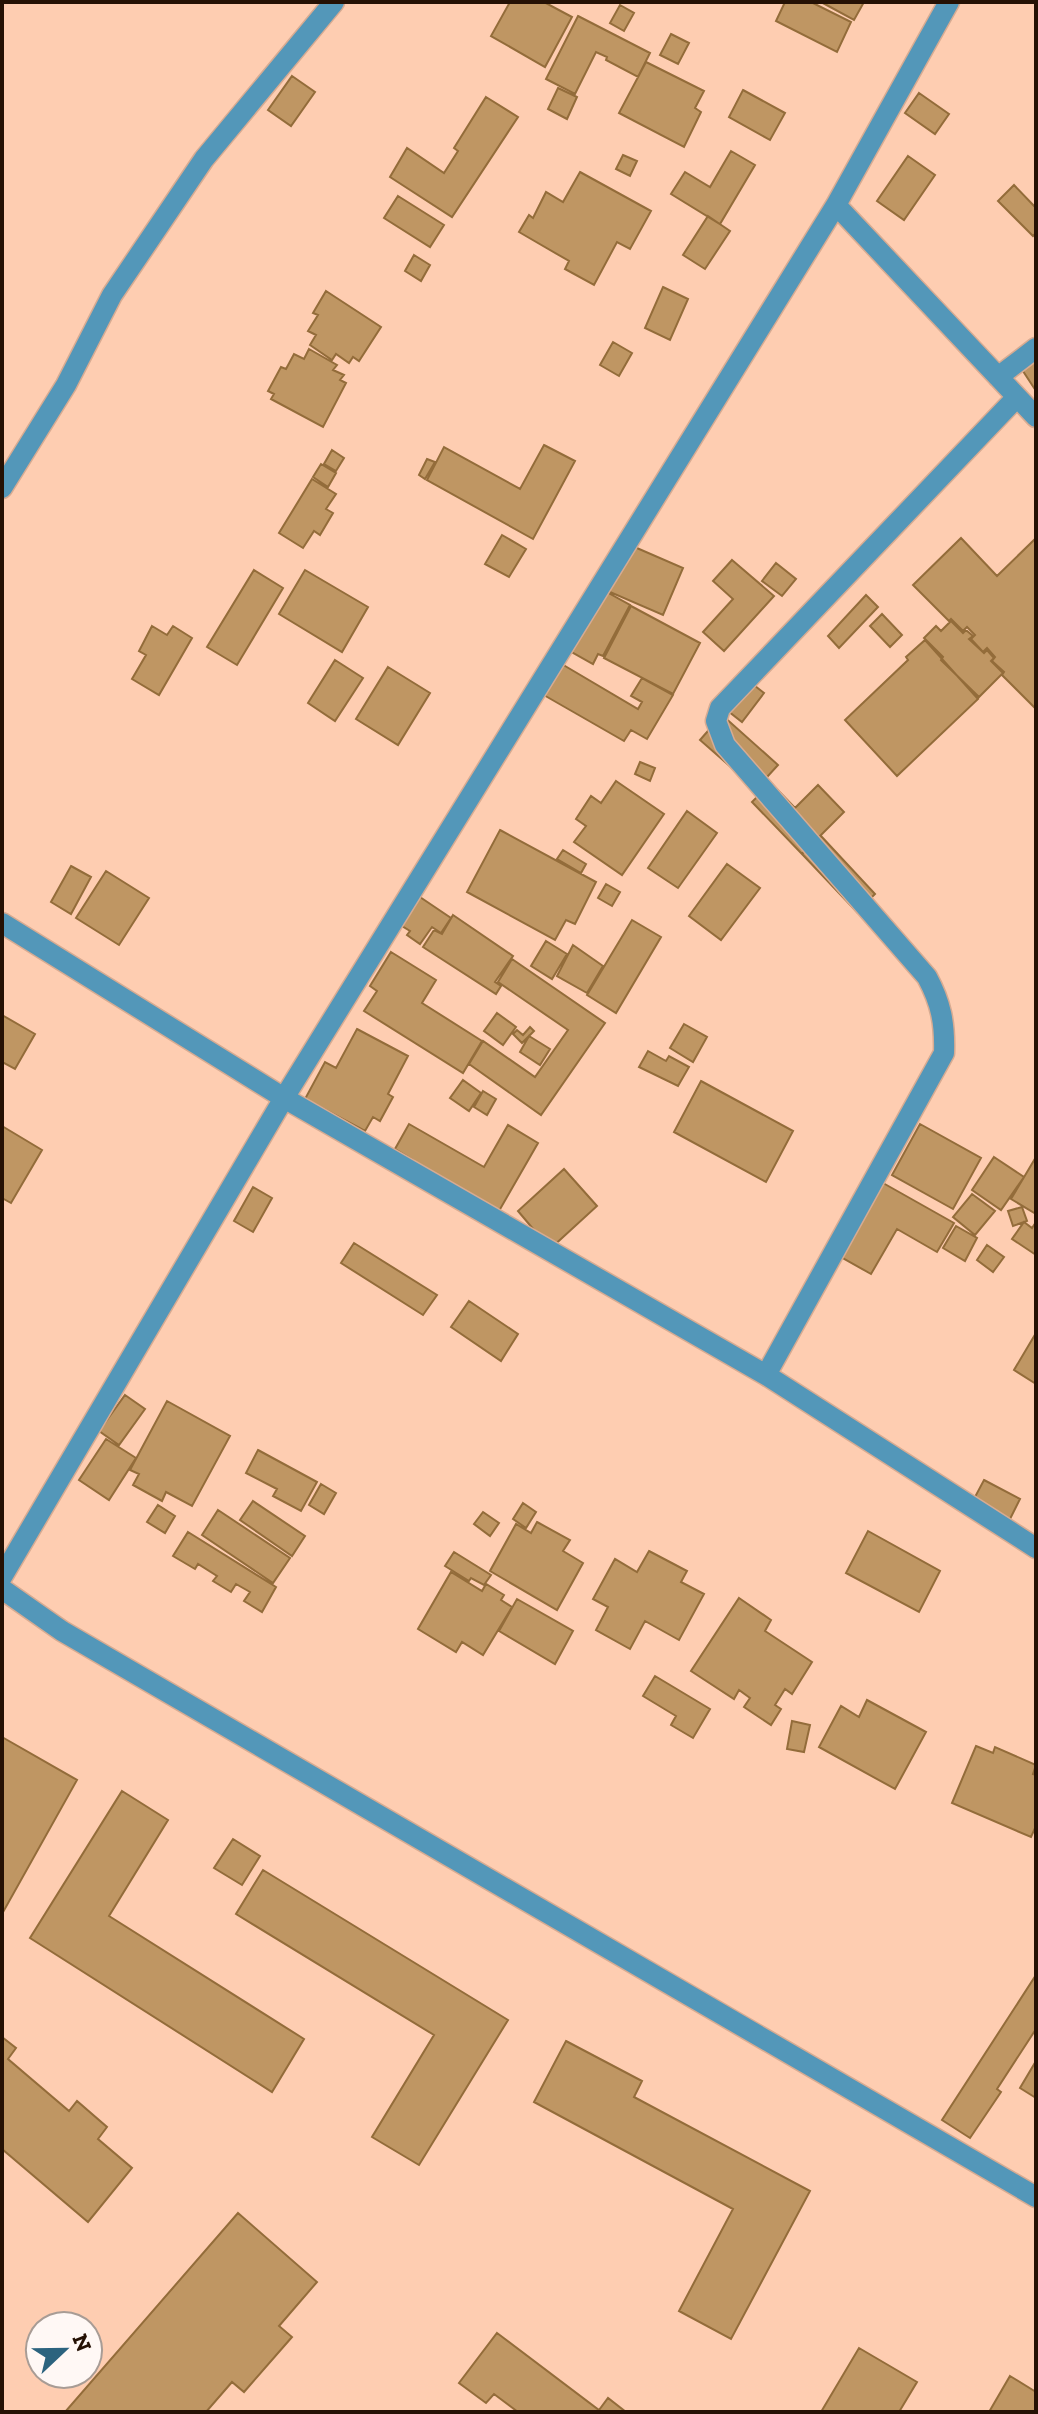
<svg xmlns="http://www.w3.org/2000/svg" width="1038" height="2414" font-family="'Zilla Slab',serif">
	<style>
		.building { fill: #bf9663; stroke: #936c3a; stroke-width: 2 }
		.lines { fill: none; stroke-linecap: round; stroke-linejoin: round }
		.minor-casing { stroke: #d7ab92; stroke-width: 23 }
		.minor { stroke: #5397b9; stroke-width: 20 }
	</style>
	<rect width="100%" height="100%" fill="#fecdb1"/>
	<path class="building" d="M 510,2 L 544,2 L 572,17 L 545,67 L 491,36 Z
		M 785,2 L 811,2 L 851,22 L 837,52 L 776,21 Z
		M 821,2 L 864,2 L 854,20 Z
		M 620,5 L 634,13 L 624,31 L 610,23 Z
		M 578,16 L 650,53 L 638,77 L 606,60 L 607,57 L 596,52 L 575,94 L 546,79 Z
		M 671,34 L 689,43 L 678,64 L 660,55 Z
		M 646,62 L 704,91 L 695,108 L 701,112 L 684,147 L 619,113 Z
		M 292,76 L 315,92 L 291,126 L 268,110 Z
		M 558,88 L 577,97 L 567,119 L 548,109 Z
		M 743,90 L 785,113 L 770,140 L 729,117 Z
		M 919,93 L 949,114 L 935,134 L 905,113 Z
		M 486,97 L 518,117 L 452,217 L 390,177 L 407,148 L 444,173 L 458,151 L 454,148 Z
		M 731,151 L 755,165 L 720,224 L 671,194 L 685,172 L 710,187 Z
		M 623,155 L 637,161 L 630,176 L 616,169 Z
		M 908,156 L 935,175 L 904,220 L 877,201 Z
		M 580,172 L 651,211 L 630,249 L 617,242 L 594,285 L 565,269 L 569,261 L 519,232 L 529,215 L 533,218 L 546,192 L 563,202 Z
		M 1014,185 L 1036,208 L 1036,233 L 1033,236 L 998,201 Z
		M 398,196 L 444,225 L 430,247 L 384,218 Z
		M 708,216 L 730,231 L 705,269 L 683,255 Z
		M 414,255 L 430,265 L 421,281 L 405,271 Z
		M 663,287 L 688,299 L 670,340 L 645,328 Z
		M 326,291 L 381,327 L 359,361 L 353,357 L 349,363 L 336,354 L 332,360 L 310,345 L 316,335 L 308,331 L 318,315 L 313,313 Z
		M 613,342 L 632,353 L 619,376 L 600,365 Z
		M 309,349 L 337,365 L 333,370 L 344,375 L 340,380 L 346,383 L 323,427 L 271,399 L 274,394 L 268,391 L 281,367 L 286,369 L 294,354 L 304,359 Z
		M 1036,358 L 1036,391 L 1021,368 Z
		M 544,445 L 575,461 L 533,539 L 427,480 L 444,447 L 520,489 Z
		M 332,450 L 344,458 L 336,471 L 324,464 Z
		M 427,459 L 435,462 L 425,479 L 419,475 Z
		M 321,464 L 336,473 L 328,487 L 313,477 Z
		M 312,479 L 336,494 L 326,509 L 333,513 L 320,535 L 314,531 L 303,548 L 279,533 Z
		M 502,535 L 526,549 L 509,577 L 485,564 Z
		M 961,538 L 997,576 L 1034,540 L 1036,542 L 1036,709 L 1002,675 L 1004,672 L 992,661 L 995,657 L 987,648 L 983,652 L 971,639 L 975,635 L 967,627 L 963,631 L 951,619 L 949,621 L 913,585 Z
		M 623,542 L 683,568 L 663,615 L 603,589 Z
		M 732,560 L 774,596 L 724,651 L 703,632 L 733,599 L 713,581 Z
		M 776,563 L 796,579 L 782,596 L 762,581 Z
		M 254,570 L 283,588 L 237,665 L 207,647 Z
		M 305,570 L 368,607 L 342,652 L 279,614 Z
		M 594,585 L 630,605 L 603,656 L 598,654 L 593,664 L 561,646 Z
		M 866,595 L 878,607 L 839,648 L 828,636 Z
		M 631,606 L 700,643 L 673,694 L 604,658 Z
		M 882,614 L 902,635 L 890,647 L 870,626 Z
		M 951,621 L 963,633 L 966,630 L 973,636 L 969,639 L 984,653 L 987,650 L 994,658 L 991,661 L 1003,673 L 979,697 L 941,660 L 943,657 L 924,638 L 936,626 L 941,631 Z
		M 152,626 L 167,635 L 173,626 L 192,638 L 159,695 L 132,679 L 146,655 L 139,651 Z
		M 925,640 L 978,699 L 897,776 L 845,720 L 908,660 L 906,657 Z
		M 335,660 L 363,678 L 335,721 L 308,703 Z
		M 560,663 L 638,709 L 642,702 L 631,696 L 642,678 L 673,695 L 647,739 L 631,730 L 624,741 L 542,694 Z
		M 388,667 L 430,693 L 398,745 L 356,719 Z
		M 750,682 L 764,693 L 742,722 L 728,711 Z
		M 722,715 L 778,765 L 756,789 L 700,740 Z
		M 640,762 L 655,768 L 650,781 L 635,774 Z
		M 616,781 L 664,814 L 622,875 L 574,842 L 586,826 L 576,819 L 591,796 L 601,803 Z
		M 771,783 L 795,808 L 818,785 L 844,812 L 802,854 L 752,802 Z
		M 687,811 L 717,833 L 678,888 L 648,868 Z
		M 500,830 L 596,882 L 575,924 L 566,920 L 555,940 L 467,892 Z
		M 821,836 L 875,894 L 857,912 L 802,854 Z
		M 563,850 L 586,864 L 581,873 L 557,859 Z
		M 727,864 L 760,888 L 721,940 L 689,916 Z
		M 71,866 L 91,877 L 71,914 L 51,902 Z
		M 106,871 L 149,898 L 119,945 L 76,918 Z
		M 606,884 L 620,892 L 612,906 L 598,898 Z
		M 414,893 L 451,918 L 441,933 L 432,927 L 420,944 L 407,935 L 410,931 L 402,926 Z
		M 453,915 L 513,956 L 495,982 L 501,986 L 496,994 L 423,947 L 434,930 L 442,934 Z
		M 632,920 L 661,937 L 616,1013 L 587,995 Z
		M 546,941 L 567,954 L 552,979 L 531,966 Z
		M 573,945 L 603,966 L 587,993 L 557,976 Z
		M 391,952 L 436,980 L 422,1003 L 482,1041 L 463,1073 L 364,1011 L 377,991 L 370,986 Z
		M 512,959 L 605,1023 L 541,1115 L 469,1064 L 483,1041 L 535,1077 L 568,1030 L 498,982 Z
		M 497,1013 L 516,1027 L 503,1045 L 484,1031 Z
		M 2,1015 L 35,1034 L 15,1069 L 2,1062 Z
		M 684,1024 L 707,1037 L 693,1062 L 670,1048 Z
		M 530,1027 L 534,1031 L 522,1043 L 513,1034 L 517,1030 L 523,1035 Z
		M 357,1029 L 408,1056 L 388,1094 L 393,1097 L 380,1121 L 373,1117 L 365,1131 L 305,1099 L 325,1062 L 336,1068 Z
		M 529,1036 L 550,1049 L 540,1065 L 520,1052 Z
		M 648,1051 L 666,1061 L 669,1056 L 689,1067 L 678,1086 L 639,1067 Z
		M 463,1080 L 481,1093 L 469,1111 L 450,1098 Z
		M 701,1081 L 793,1131 L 766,1182 L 674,1132 Z
		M 483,1091 L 496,1099 L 487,1115 L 474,1107 Z
		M 409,1124 L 484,1167 L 508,1125 L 538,1143 L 499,1211 L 408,1169 L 413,1160 L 395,1149 Z
		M 920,1124 L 981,1158 L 953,1209 L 892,1175 Z
		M 2,1126 L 42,1150 L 11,1203 L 2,1198 Z
		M 994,1157 L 1024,1177 L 1001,1210 L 972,1190 Z
		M 1036,1157 L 1036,1214 L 1011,1199 Z
		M 564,1169 L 597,1206 L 550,1249 L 518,1211 Z
		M 883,1183 L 954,1223 L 937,1252 L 897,1229 L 871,1274 L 841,1257 Z
		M 253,1187 L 272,1198 L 253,1232 L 234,1221 Z
		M 972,1194 L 995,1211 L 975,1235 L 953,1217 Z
		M 1022,1207 L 1027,1221 L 1013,1226 L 1008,1211 Z
		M 1024,1222 L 1032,1228 L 1036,1222 L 1036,1255 L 1012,1239 Z
		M 956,1226 L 977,1238 L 965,1261 L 943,1248 Z
		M 354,1243 L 437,1295 L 423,1315 L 341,1263 Z
		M 987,1245 L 1004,1257 L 993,1272 L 977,1260 Z
		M 469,1301 L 518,1334 L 501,1361 L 451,1327 Z
		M 1036,1333 L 1036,1384 L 1014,1370 Z
		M 125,1395 L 145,1409 L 119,1445 L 99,1431 Z
		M 167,1401 L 230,1436 L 192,1506 L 166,1492 L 162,1501 L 133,1485 L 139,1474 L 130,1470 Z
		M 106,1439 L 136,1458 L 109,1500 L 79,1480 Z
		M 258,1450 L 317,1482 L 301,1511 L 273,1496 L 277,1489 L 246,1473 Z
		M 984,1480 L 1020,1499 L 1004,1531 L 967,1512 Z
		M 321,1484 L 336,1493 L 324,1514 L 309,1505 Z
		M 253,1501 L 305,1536 L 292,1556 L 240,1520 Z
		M 523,1503 L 536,1512 L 526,1528 L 513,1519 Z
		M 158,1505 L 175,1516 L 165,1533 L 147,1522 Z
		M 218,1510 L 290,1558 L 273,1583 L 202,1535 Z
		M 483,1512 L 499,1523 L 490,1536 L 474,1524 Z
		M 537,1522 L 570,1540 L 563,1551 L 583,1563 L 557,1610 L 490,1571 L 516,1524 L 531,1533 Z
		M 868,1531 L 940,1571 L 919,1612 L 846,1573 Z
		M 188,1532 L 276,1587 L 262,1612 L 244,1601 L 250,1592 L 236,1584 L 231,1592 L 213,1581 L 217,1576 L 198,1564 L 195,1569 L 173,1556 Z
		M 649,1551 L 687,1571 L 681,1582 L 704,1594 L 679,1640 L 645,1621 L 630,1649 L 596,1630 L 608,1607 L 593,1599 L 615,1559 L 637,1572 Z
		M 454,1552 L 491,1575 L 484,1585 L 471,1578 L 469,1581 L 445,1566 Z
		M 451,1572 L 482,1591 L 486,1584 L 504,1595 L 501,1600 L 512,1607 L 483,1655 L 462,1642 L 456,1652 L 418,1629 Z
		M 739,1598 L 771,1620 L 765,1631 L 812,1662 L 792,1694 L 785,1689 L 775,1705 L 781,1709 L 771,1725 L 744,1707 L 750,1698 L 739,1690 L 734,1699 L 691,1671 Z
		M 517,1599 L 573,1631 L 555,1664 L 499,1631 Z
		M 655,1676 L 710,1709 L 693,1738 L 671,1725 L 676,1716 L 643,1696 Z
		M 867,1700 L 926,1732 L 895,1789 L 819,1747 L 841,1706 L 859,1717 Z
		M 792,1721 L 810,1725 L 804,1752 L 787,1749 Z
		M 2,1737 L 77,1780 L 2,1914 Z
		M 976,1746 L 993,1753 L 995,1747 L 1036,1765 L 1033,1774 L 1036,1775 L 1036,1826 L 1031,1837 L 952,1803 Z
		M 122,1791 L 168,1820 L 109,1916 L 304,2039 L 272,2092 L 30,1938 Z
		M 233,1839 L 260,1856 L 242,1885 L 214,1868 Z
		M 263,1870 L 508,2020 L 419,2165 L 372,2137 L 434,2035 L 236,1914 Z
		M 1036,1975 L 1036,2029 L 997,2089 L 1001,2092 L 970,2138 L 942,2120 Z
		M 2,2037 L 16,2048 L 8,2059 L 69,2111 L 77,2101 L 107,2127 L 98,2139 L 132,2168 L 88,2222 L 2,2149 Z
		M 566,2041 L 642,2081 L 634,2097 L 810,2191 L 731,2339 L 679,2311 L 733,2209 L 534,2102 Z
		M 1036,2061 L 1036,2098 L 1020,2088 Z
		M 238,2213 L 317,2282 L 279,2326 L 292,2337 L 244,2392 L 232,2382 L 206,2412 L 65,2412 Z
		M 497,2333 L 599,2410 L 608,2398 L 626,2412 L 518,2412 L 494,2394 L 486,2403 L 459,2383 Z
		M 859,2348 L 917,2382 L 899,2412 L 821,2412 Z
		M 1010,2376 L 1036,2392 L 1036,2412 L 989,2412 Z"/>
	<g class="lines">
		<defs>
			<path id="minor" d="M 836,205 L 1036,417
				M 998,377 L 1036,348
				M 2,488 L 66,385 L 112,295 L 204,159 L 334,2
				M 2,923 L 284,1098 L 766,1375 L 1036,1548
				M 766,1375 L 944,1053 C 945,1023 941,1003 927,977 L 725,745 L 716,721 L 720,708 L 1017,397
				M 2,1577 L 284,1098 L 836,205 L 949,2
				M 2,1589 L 62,1631 L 1036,2197"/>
		</defs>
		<use href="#minor" class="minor-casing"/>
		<use href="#minor" class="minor"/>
	</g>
	<rect width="1038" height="2414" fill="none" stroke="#251104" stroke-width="8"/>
	<g transform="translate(64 2350) rotate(68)"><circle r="38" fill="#fff8f5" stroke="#a89c95" stroke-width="2"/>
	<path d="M0-6L14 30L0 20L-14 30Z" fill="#2c637e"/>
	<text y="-12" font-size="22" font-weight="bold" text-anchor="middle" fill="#251104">N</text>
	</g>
</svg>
